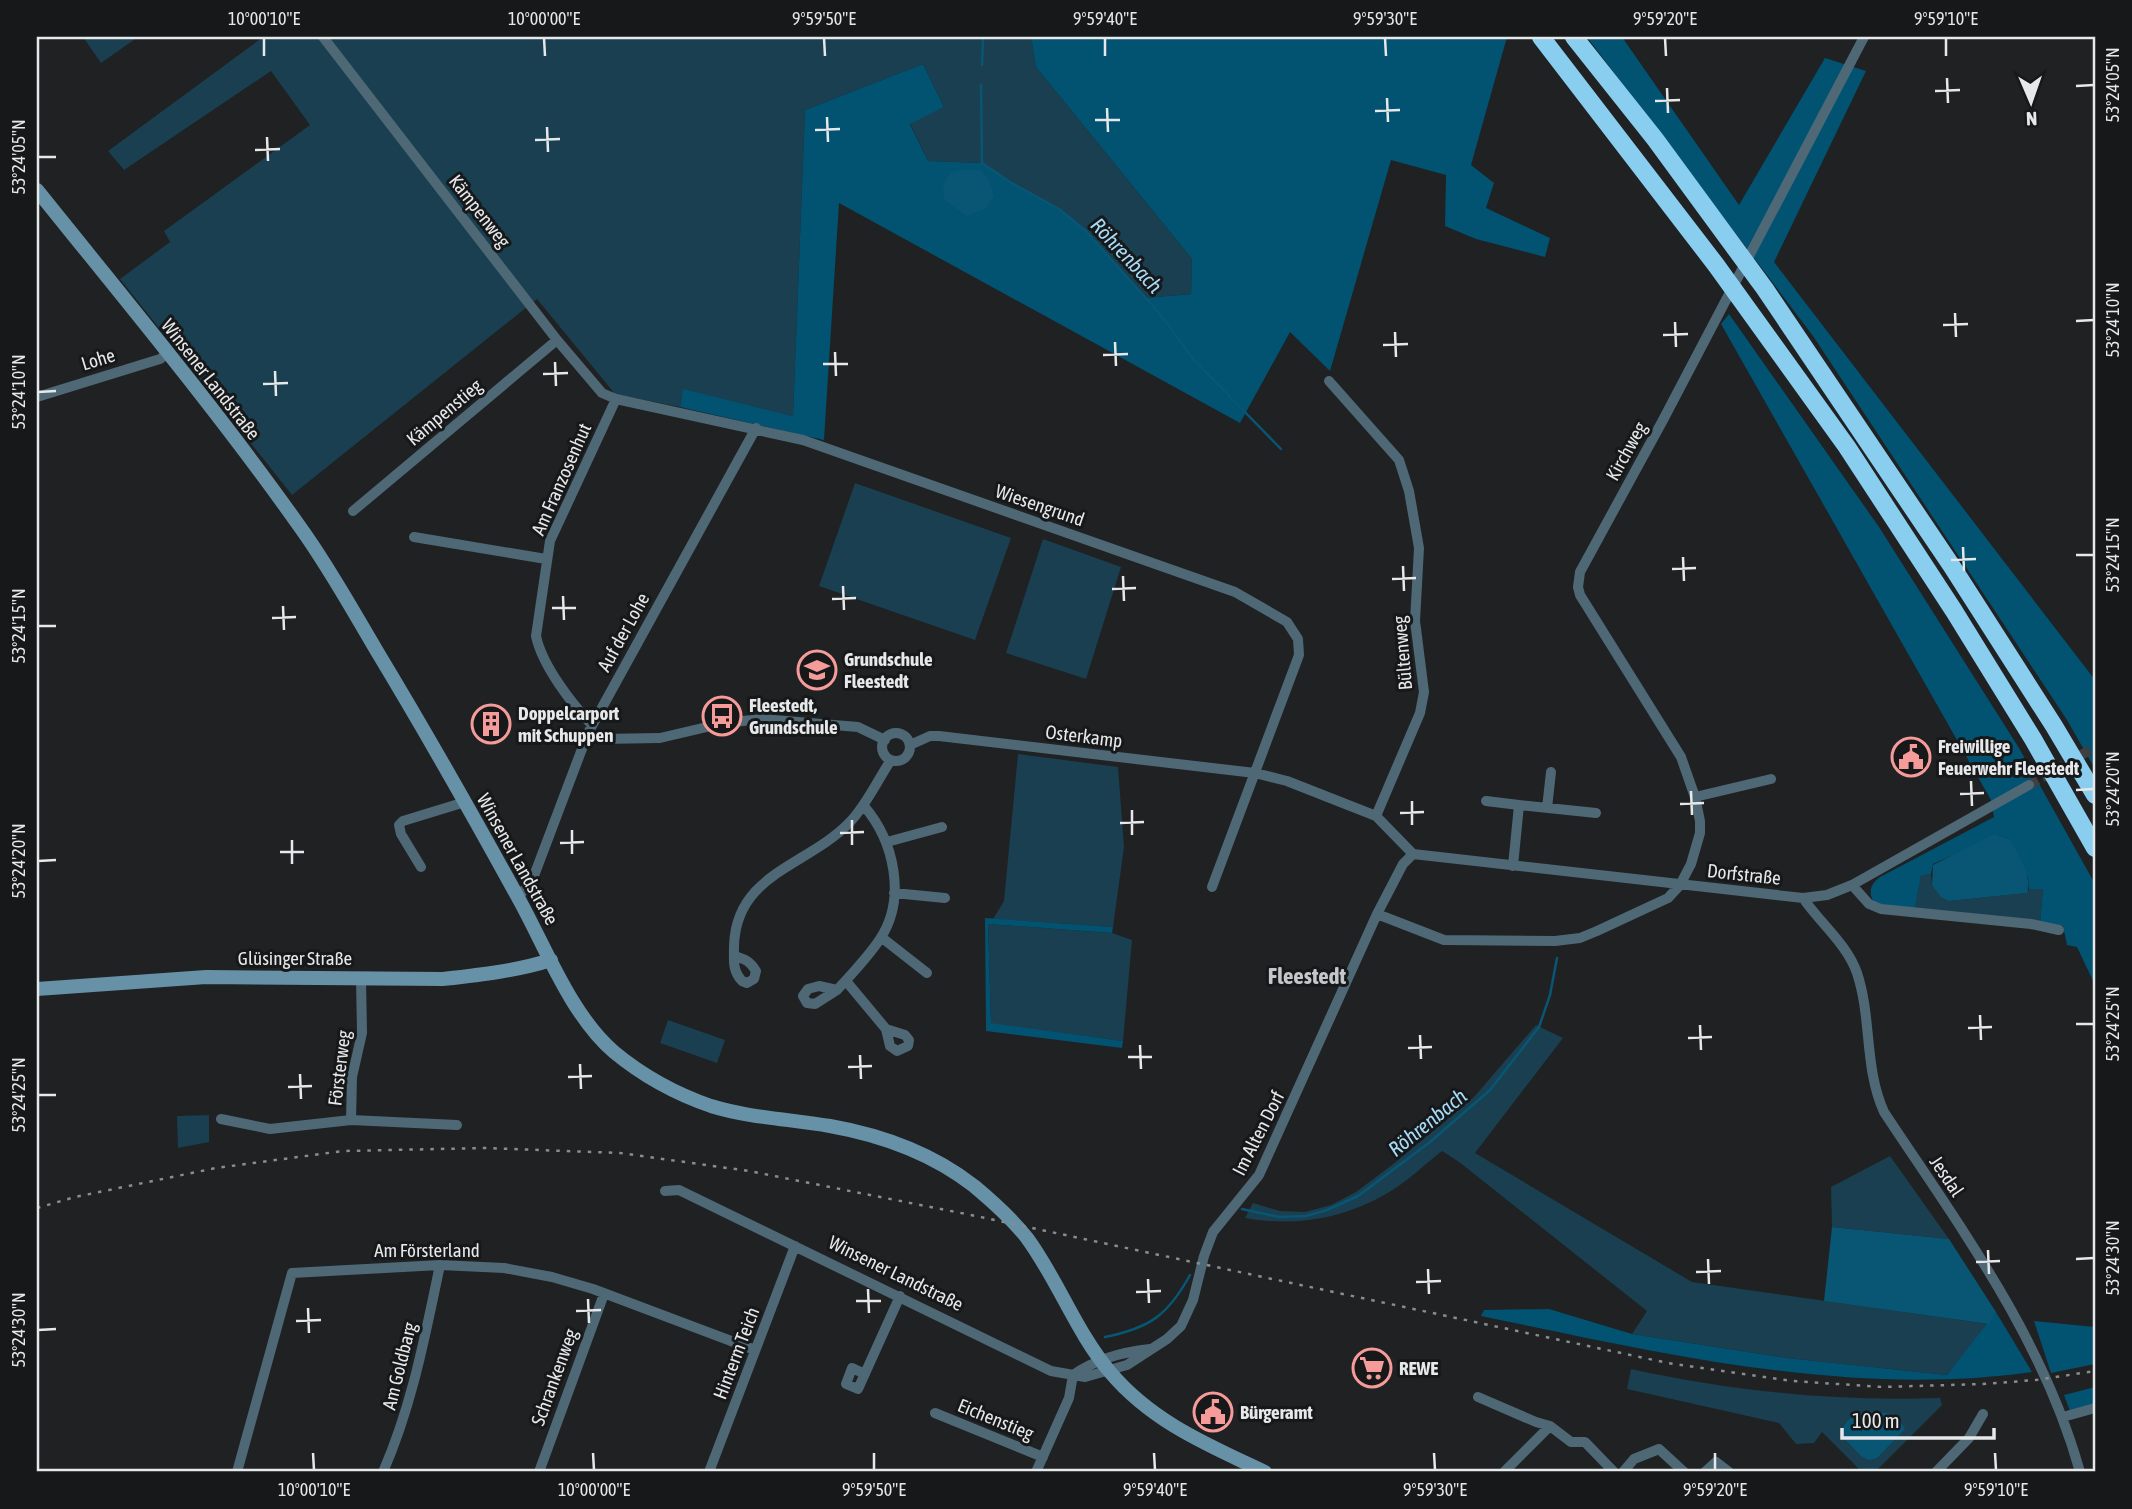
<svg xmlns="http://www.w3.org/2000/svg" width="2132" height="1509" font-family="'Asap Condensed',sans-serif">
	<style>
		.green { fill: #193f50 }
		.forest { fill: #015371 }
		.water { fill: #085674 }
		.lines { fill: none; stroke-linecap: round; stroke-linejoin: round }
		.stream { stroke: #085674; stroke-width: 2.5 }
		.street-tunnel { stroke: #3d3f41; stroke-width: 10; stroke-dasharray: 10 5; stroke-linecap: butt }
		.street { stroke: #4e6876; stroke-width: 10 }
		.secondary { stroke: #6691a7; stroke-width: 14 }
		.highway { stroke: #89cdef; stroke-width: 18 }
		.rail { stroke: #8a8c8d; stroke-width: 2.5; stroke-dasharray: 3.5 7; stroke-linecap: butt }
		.ticks { fill: none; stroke: #e6e8e9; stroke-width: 2.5 }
		.labels { text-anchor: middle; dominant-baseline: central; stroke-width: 6; stroke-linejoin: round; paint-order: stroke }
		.street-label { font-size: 19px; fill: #e6e8e9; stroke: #161819 }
		.poi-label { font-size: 19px; font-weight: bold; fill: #e6e8e9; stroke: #161819; text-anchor: start }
		.water-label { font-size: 21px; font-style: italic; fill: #a6dcf9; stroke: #161819 }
		.quarter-label { font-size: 23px; font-weight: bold; fill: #c4c7c9; stroke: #161819 }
		.neatline { fill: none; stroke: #e6e8e9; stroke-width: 2.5 }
		.ticks-label { font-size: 18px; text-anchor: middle; fill: #e6e8e9 }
	</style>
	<rect width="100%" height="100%" fill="#1f2123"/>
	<path class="green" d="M 83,37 L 138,37 L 101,63 Z
		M 263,37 L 1031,37 L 1036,67 L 1192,259 L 1191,294 L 1145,298 L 1086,231 L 982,163 L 928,161 L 910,123 L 944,107 L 923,64 L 805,110 L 793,416 L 683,390 L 680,407 L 615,394 L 537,299 L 292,495 L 120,279 L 170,242 L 164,231 L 310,125 L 271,71 L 124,170 L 108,151 Z
		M 855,483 L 1011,538 L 975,640 L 819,586 Z
		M 1043,539 L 1121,567 L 1086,679 L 1006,653 Z
		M 1018,754 L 1118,767 L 1124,847 L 1113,927 L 993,919 L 1004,901 Z
		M 1921,874 L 1931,874 L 1932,885 L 1949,901 L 2026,893 L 2029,889 L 2043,889 L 2040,922 L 1915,909 Z
		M 988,924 L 1112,933 L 1132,940 L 1123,1041 L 991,1024 Z
		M 668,1020 L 725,1040 L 717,1063 L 660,1043 Z
		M 1536,1025 L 1563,1038 L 1475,1153 L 1692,1282 L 1989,1324 L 1947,1375 L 1787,1358 L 1632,1334 L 1647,1311 L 1459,1162 L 1442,1151 C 1424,1165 1406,1183 1386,1194 C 1343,1219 1294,1227 1245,1218 L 1253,1203 L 1280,1211 L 1305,1212 L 1331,1205 L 1356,1192 L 1392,1165 L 1474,1097 Z
		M 209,1115 L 209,1142 L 178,1148 L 177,1116 Z
		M 1890,1156 L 1949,1239 L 1832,1227 L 1831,1187 Z
		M 1631,1369 C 1733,1391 1835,1402 1940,1398 L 1942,1405 L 1875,1472 L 1862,1472 L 1822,1432 L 1814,1443 L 1796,1444 L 1779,1423 L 1627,1389 Z"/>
	<path class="forest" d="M 1031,37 L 1507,37 L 1471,165 L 1494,183 L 1486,208 L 1550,238 L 1545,257 L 1476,239 L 1445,226 L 1446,175 L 1391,160 L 1330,371 L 1290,332 L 1240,423 L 839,203 L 824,440 L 680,407 L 683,389 L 793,416 L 805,110 L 923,64 L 944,107 L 910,124 L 928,161 L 982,163 L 1010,182 L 1059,209 L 1086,231 L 1145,298 L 1191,294 L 1192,259 L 1036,67 Z
		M 1587,37 L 1622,37 L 1739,205 L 1825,58 L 1866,71 L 1774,262 L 2095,680 L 2095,769 L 2067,720 L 1813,336 Z
		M 1729,314 L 1879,527 L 2019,748 L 2095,884 L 2095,985 L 2077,947 L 2067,945 L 2063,926 L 2040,922 L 2043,889 L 2029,889 L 2028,878 L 2010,839 L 1998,835 L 1933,864 L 1931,874 L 1921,875 L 1915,909 L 1884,906 L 1873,901 C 1868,891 1871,884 1880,877 L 1994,817 L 1991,800 L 1721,324 Z
		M 985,918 L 1113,927 L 1112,933 L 988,924 L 991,1023 L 1123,1041 L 1122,1048 L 986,1031 Z
		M 1549,1309 L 1632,1334 L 1787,1358 L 1947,1375 L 1996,1312 L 2032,1372 C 1847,1398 1662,1353 1481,1316 L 1484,1310 Z
		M 2034,1321 L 2095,1327 L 2095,1364 L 2051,1373 Z
		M 2095,1387 L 2095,1404 L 2070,1411 L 2064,1395 Z"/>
	<path class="water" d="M 960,170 L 980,170 L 988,179 L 994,196 L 985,209 L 967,216 L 944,200 L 943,185 L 951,172 Z
		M 1992,835 L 1998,835 L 2010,839 C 2018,854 2033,877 2027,893 L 1949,901 L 1941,897 L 1932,885 L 1933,865 Z
		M 1832,1227 L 1949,1239 L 1996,1312 L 1989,1324 L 1824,1301 Z
		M 1866,1411 C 1884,1411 1896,1413 1905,1429 L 1877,1458 L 1869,1460 L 1861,1456 L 1841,1435 C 1844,1420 1853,1415 1866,1411 Z"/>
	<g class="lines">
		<path class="stream" d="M 982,65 L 983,37
			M 981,85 L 982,163 L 1010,182 L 1059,209 L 1086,231 L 1160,314 L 1194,360 L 1281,449
			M 1242,1209 L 1279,1217 L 1306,1216 L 1327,1210 L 1358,1196 L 1430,1142 L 1490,1090 L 1539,1027 L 1550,995 L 1557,958
			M 1105,1337 C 1150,1328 1168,1315 1190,1275"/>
		<path class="street-tunnel" d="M 2029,785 L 2095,747"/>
		<path class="street" d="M 323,37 L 557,340 L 602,393 L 616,399 L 803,440 L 1235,592 L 1287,622 L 1298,639 L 1299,655 L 1212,887
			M 1329,381 L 1399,460 L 1409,491 L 1419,548 L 1415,621 L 1424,692 L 1420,713 L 1376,816
			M 37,397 L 160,359 L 168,353
			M 353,511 L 557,340
			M 414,537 L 546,559
			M 592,725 C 571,703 542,665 536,636 L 550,541 L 616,399
			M 588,733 L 600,739 L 660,738 L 724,723 L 762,719 L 858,727 L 885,740
			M882 747a14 14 0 1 1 28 0a14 14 0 1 1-28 0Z
			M 910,745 L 930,736 L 939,736 L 1255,773 L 1287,781 L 1376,816 L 1413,854
			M 1695,797 L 1771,779
			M 1486,801 L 1519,805 L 1513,866
			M 1519,805 L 1596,813
			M 1547,808 L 1551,772
			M 887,842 L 942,827
			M 1413,854 L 1803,898 L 1827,895 L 1852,885 L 2029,785
			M 421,867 L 401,834 L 399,825 L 403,821 L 465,802
			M 1852,885 L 1869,904 L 1881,909 L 2031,924 L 2059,930
			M 894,893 L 945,898
			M 518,897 L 532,881 L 588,733 L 756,428
			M 1803,898 C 1820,923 1847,944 1857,973 C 1872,1018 1864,1068 1884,1112 C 1960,1227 2043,1338 2080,1472
			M 1377,914 L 1444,940 L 1555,941 L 1580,938 L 1597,931 L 1668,898 L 1680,885 L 1691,864 L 1700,833 L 1700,821 L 1695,797 L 1681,757 L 1580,595 L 1578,587 L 1580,572 L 1663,420 L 1864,37
			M 881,937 L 927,973
			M 734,956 C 745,959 750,961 756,971 L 754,979 L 747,983 L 742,981 C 732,970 734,960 734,946 C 736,873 808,866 850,822 C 867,804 877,781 891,760
			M 846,981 L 886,1029 L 890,1046 L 897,1051 L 908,1046 L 909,1040 L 905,1035 L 886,1029
			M 837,990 L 815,1004 L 807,1003 L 803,996 L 808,989 L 819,986 L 837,990 C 852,974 868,957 880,939 C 907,898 894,841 864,806
			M 221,1119 L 270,1129 L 351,1120 L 352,1077 L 362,1033 L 361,978
			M 351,1120 L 457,1125
			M 665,1191 L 679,1190 L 1051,1371 L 1085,1377 L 1127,1365 L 1167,1339 L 1181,1326 L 1193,1300 L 1204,1256 L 1213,1232 L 1259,1175 L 1377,914 L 1403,864 L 1413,854
			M 865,1374 L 852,1368 L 846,1384 L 858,1389 L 900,1296
			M 1073,1375 C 1096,1359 1122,1352 1150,1349
			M 1478,1397 L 1536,1422 L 1550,1426 L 1571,1442 L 1585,1442 L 1614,1472
			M 935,1413 L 1043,1457
			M 2063,1417 L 2095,1408
			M 237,1472 L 292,1273 L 440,1265 L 504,1268 L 552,1277 L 593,1289 L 755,1350
			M 383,1472 C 412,1406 425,1336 440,1265
			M 539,1472 L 604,1294
			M 709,1472 L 795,1246
			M 1036,1472 L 1069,1398 L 1073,1375
			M 1504,1472 L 1550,1426
			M 1623,1472 L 1634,1459 L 1659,1449 L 1684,1472
			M 1705,1472 L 1716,1462 L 1729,1472
			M 1936,1472 L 1969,1438 L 1983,1414"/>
		<path class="secondary" d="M 37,190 C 126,301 218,411 300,527 C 329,567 353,611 378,653 C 428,736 475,819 521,903 C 547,951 572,1016 614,1052 C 643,1076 676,1094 711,1106 C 750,1118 790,1119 830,1126 C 881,1135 933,1154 974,1186 C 992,1201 1013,1220 1027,1238 C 1058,1280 1076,1332 1110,1372 C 1152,1422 1208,1445 1265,1472
			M 37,989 L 206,977 L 443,979 C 479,975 516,971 551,960"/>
		<path class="highway" d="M 1541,37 L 1716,265 L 1847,447 L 1954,611 L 2033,739 L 2095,848
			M 1574,37 L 1655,139 L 1765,289 L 1951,565 L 2054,726 L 2095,795"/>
		<path class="rail" d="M 37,1208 L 75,1197 L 216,1168 L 343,1151 L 485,1148 L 620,1153 L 749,1171 L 971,1215 L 1668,1363 L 1792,1381 L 1883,1387 L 1983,1384 L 2036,1380 L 2095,1371"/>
	</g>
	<path class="ticks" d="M 264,38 L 264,56M 544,38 L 545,56M 824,38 L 825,56M 1105,38 L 1105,56M 1385,38 L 1386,56M 1665,38 L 1666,56M 1946,38 L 1946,56M 1947,78 L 1948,103M 2076,86 L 2094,85M 1667,88 L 1668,113M 1935,91 L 1960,90M 1387,98 L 1388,122M 1655,101 L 1680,100M 1107,108 L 1108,132M 1375,111 L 1400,110M 827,117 L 828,142M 1095,120 L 1120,120M 547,127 L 548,152M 815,130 L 840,129M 267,137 L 268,161M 535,140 L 560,139M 255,150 L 280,149M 38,157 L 56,157M 1955,313 L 1956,337M 2076,321 L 2094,320M 1675,322 L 1676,347M 1943,325 L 1968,324M 1395,332 L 1396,357M 1663,335 L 1688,334M 1115,342 L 1116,366M 1383,345 L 1408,344M 835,352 L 836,376M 1103,355 L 1128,354M 555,362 L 556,386M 823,364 L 848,364M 275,371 L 276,396M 543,374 L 568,373M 263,384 L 288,383M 38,392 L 56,391M 1963,547 L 1964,571M 2076,555 L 2094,555M 1683,557 L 1684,581M 1951,560 L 1976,559M 1403,566 L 1404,591M 1672,569 L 1696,568M 1123,576 L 1124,601M 1392,579 L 1416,578M 843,586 L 844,610M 1112,589 L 1136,588M 563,596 L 564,620M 832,599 L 856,598M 283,606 L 284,630M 552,608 L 576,608M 272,618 L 296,617M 38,626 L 56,626M 1971,781 L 1972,806M 2076,790 L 2094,789M 1691,791 L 1692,815M 1960,794 L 1984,793M 1412,801 L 1412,825M 1680,804 L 1704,803M 1132,810 L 1132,835M 1400,813 L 1424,812M 852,820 L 852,845M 1120,823 L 1144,822M 572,830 L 572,854M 840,833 L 864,832M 292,840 L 292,864M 560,843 L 584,842M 280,852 L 304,852M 38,861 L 56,860M 1980,1015 L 1981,1040M 2076,1024 L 2094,1024M 1700,1025 L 1701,1050M 1968,1028 L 1992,1027M 1420,1035 L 1421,1059M 1688,1038 L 1712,1037M 1140,1045 L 1141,1069M 1408,1048 L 1432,1047M 860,1055 L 861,1079M 1128,1057 L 1152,1057M 580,1064 L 581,1089M 848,1067 L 872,1066M 300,1074 L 301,1099M 568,1077 L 592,1076M 288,1087 L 312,1086M 38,1095 L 56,1095M 1988,1250 L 1989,1274M 1708,1259 L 1709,1284M 2076,1259 L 2094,1258M 1976,1262 L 2000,1261M 1428,1269 L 1429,1294M 1696,1272 L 1721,1271M 1148,1279 L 1149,1303M 1416,1282 L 1441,1281M 868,1289 L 869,1313M 1136,1292 L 1161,1291M 588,1299 L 589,1323M 856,1301 L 881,1301M 308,1308 L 309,1333M 576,1311 L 601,1310M 296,1321 L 321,1320M 38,1330 L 56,1329M 313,1453 L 314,1470M 593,1453 L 594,1470M 874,1453 L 874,1470M 1154,1453 L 1155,1470M 1434,1453 L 1435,1470M 1715,1453 L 1715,1470M 1995,1453 L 1996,1470"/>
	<defs>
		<symbol id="school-ring" viewBox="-11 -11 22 22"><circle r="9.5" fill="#161819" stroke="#f59b99" stroke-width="1.5"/><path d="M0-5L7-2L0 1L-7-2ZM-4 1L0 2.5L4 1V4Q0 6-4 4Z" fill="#f59b99"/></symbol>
		<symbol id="bus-ring" viewBox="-11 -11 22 22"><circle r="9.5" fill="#161819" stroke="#f59b99" stroke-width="1.5"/><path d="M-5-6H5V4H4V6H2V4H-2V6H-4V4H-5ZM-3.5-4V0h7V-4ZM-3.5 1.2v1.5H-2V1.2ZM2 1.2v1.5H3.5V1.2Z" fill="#f59b99"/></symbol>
		<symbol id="building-ring" viewBox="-11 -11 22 22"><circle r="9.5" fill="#161819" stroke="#f59b99" stroke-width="1.5"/><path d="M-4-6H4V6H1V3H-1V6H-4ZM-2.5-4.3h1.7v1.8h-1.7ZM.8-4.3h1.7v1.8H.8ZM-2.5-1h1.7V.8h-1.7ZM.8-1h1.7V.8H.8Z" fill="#f59b99"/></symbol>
		<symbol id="civic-ring" viewBox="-11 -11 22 22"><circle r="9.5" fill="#161819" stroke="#f59b99" stroke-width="1.5"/><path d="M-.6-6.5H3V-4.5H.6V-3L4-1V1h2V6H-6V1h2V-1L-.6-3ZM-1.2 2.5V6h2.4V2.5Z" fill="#f59b99"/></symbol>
		<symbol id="supermarket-ring" viewBox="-11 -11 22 22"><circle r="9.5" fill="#161819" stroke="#f59b99" stroke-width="1.5"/><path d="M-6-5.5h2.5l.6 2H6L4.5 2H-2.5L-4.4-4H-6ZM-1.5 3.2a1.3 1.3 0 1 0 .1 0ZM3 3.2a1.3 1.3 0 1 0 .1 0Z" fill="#f59b99"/></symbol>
	</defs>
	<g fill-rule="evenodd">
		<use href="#school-ring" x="795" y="648" width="44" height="44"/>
		<use href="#bus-ring" x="700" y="694" width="44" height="44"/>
		<use href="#building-ring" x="469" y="702" width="44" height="44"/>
		<use href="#civic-ring" x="1889" y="735" width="44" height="44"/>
		<use href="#supermarket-ring" x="1350" y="1346" width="44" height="44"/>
		<use href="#civic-ring" x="1191" y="1390" width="44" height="44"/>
	</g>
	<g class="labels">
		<g class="street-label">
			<text transform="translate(480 211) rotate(52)">Kämpenweg</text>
			<text transform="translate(98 359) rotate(-17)">Lohe</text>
			<text transform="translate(211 379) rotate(52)">Winsener Landstraße</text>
			<text transform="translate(444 412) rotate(-40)">Kämpenstieg</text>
			<text transform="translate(1626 451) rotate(-61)">Kirchweg</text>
			<text transform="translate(561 479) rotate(-66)">Am Franzosenhut</text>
			<text transform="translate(1040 505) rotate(19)">Wiesengrund</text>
			<text transform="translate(623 632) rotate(-61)">Auf der Lohe</text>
			<text transform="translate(1402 653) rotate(-95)">Bültenweg</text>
			<text transform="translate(1084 736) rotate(7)">Osterkamp</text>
			<text transform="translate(518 859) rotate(61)">Winsener Landstraße</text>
			<text transform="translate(1744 874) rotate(6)">Dorfstraße</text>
			<text x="295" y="958">Glüsinger Straße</text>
			<text transform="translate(339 1068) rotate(-83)">Försterweg</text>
			<text transform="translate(1258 1133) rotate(-63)">Im Alten Dorf</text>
			<text transform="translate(1947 1176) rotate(56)">Jesdal</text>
			<text x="427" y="1250">Am Försterland</text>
			<text transform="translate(896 1273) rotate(26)">Winsener Landstraße</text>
			<text transform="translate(736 1353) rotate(-69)">Hinterm Teich</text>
			<text transform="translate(399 1366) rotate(-76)">Am Goldbarg</text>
			<text transform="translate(554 1377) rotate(-70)">Schrankenweg</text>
			<text transform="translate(996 1419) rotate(22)">Eichenstieg</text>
		</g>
		<g class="poi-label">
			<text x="844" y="659">Grundschule<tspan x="844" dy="22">Fleestedt</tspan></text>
			<text x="749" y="705">Fleestedt,<tspan x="749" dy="22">Grundschule</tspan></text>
			<text x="518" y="713">Doppelcarport<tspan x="518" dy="22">mit Schuppen</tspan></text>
			<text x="1938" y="746">Freiwillige<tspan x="1938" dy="22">Feuerwehr Fleestedt</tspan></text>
			<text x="1399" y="1368">REWE</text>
			<text x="1240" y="1412">Bürgeramt</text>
		</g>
		<g class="water-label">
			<text transform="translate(1127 255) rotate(47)">Röhrenbach</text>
			<text transform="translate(1427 1122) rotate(-39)">Röhrenbach</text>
		</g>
		<g class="quarter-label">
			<text x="1307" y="976">Fleestedt</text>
		</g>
	</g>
	<rect width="2132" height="1509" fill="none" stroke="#161819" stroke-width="77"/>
	<g transform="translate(2031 102) rotate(178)" stroke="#161819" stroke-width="5" paint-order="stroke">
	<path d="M0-5L12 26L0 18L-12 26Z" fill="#e6e8e9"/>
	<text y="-10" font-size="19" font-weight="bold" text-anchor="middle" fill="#e6e8e9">N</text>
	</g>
	<path d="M1842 1428v10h152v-10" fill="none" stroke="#e6e8e9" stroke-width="3.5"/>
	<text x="1852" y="1428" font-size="21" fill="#e6e8e9" stroke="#161819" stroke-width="5" paint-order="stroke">100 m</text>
	<rect x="38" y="38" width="2056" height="1432" class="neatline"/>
	<g class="ticks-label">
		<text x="264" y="25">10°00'10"E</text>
		<text x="544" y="25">10°00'00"E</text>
		<text x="824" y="25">9°59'50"E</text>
		<text x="1105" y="25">9°59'40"E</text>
		<text x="1385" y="25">9°59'30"E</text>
		<text x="1665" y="25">9°59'20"E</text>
		<text x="1946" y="25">9°59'10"E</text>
		<text transform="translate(2113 85) rotate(-90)" y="6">53°24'05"N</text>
		<text transform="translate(19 157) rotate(-90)" y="6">53°24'05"N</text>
		<text transform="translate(2113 320) rotate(-90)" y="6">53°24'10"N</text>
		<text transform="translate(19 392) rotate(-90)" y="6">53°24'10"N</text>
		<text transform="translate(2113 555) rotate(-90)" y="6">53°24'15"N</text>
		<text transform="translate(19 626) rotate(-90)" y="6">53°24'15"N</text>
		<text transform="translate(2113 789) rotate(-90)" y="6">53°24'20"N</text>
		<text transform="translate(19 861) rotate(-90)" y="6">53°24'20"N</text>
		<text transform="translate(2113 1024) rotate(-90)" y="6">53°24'25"N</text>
		<text transform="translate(19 1095) rotate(-90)" y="6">53°24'25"N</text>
		<text transform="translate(2113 1258) rotate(-90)" y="6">53°24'30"N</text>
		<text transform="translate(19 1330) rotate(-90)" y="6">53°24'30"N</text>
		<text x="314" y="1496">10°00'10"E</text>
		<text x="594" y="1496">10°00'00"E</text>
		<text x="874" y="1496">9°59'50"E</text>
		<text x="1155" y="1496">9°59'40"E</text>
		<text x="1435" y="1496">9°59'30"E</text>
		<text x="1715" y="1496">9°59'20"E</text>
		<text x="1996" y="1496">9°59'10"E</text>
	</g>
</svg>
